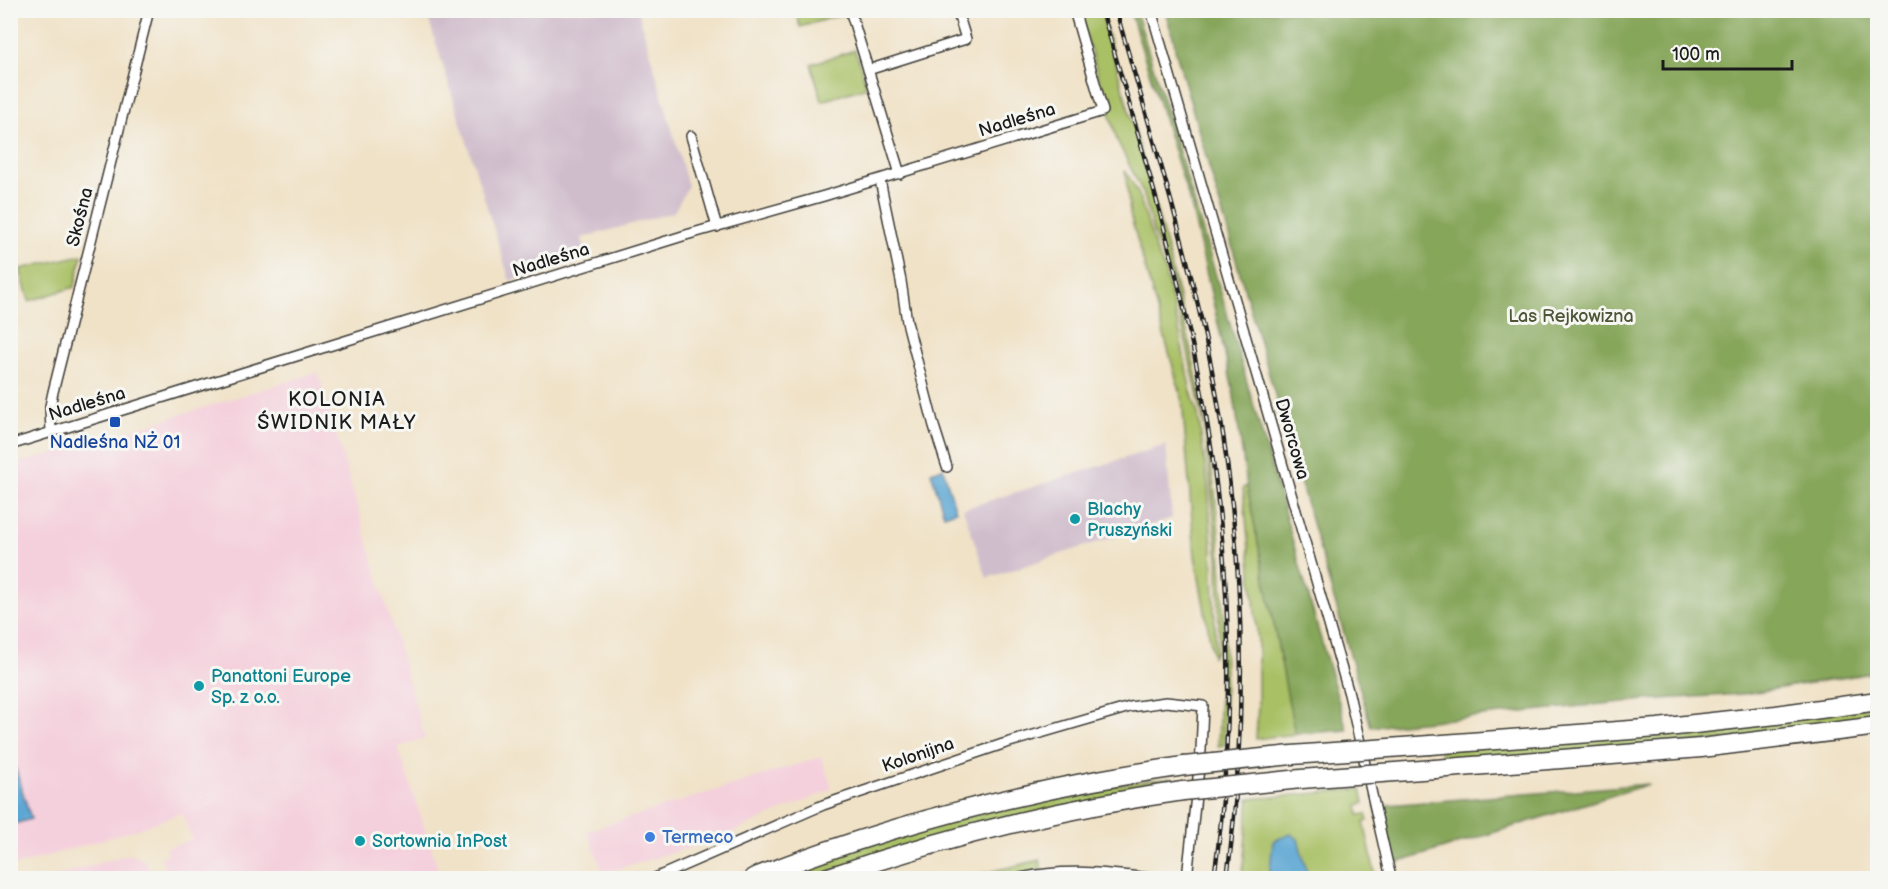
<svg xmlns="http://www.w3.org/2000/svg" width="1888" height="889" font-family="'Balsamiq Sans',sans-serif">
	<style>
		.built { fill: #f4cfdc }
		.industrial { fill: #d0bdcc }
		.green { fill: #a9c065; stroke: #626e40; stroke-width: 1.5 }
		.forest { fill: #86a65a; stroke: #51613b; stroke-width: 1.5 }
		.water { fill: #5ba6d3; stroke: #3c6178; stroke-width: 1.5 }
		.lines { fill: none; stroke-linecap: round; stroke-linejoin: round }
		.street-casing { stroke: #3c3a36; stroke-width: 12 }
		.highway-casing { stroke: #3c3a36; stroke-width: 21 }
		.street { stroke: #fff; stroke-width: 9 }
		.highway { stroke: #fff; stroke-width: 18 }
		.rail-casing { stroke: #1c1c1c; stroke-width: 4.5 }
		.rail { stroke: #f6f6f2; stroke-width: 2; stroke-dasharray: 7; stroke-linecap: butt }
		.highway-bridge-casing { stroke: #3c3a36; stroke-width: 21; stroke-linecap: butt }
		.highway-bridge { stroke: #fff; stroke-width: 18 }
		.transit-dot { fill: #1a4fb4; stroke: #f6f6f2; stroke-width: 2 }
		.culture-dot { fill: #0f9aa8; stroke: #f6f6f2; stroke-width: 2 }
		.shop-dot { fill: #3f7fe0; stroke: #f6f6f2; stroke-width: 2 }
		.labels { text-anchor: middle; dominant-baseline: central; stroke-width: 6; stroke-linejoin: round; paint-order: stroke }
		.street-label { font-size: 18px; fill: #1c1c1c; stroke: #f6f6f2 }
		.park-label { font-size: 18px; fill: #4d5536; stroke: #f6f6f2 }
		.transit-label { font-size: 18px; fill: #164399; stroke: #f6f6f2 }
		.culture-label { font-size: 18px; fill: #0d838f; stroke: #f6f6f2; text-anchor: start }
		.shop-label { font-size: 18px; fill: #366cbe; stroke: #f6f6f2; text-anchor: start }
		.neighbourhood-label { font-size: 20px; letter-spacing: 1.5px; fill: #1c1c1c; stroke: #f6f6f2 }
	</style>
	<rect width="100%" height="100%" fill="#f6f6f2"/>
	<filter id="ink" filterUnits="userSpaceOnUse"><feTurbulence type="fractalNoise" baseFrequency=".0167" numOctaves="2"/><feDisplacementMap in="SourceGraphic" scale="12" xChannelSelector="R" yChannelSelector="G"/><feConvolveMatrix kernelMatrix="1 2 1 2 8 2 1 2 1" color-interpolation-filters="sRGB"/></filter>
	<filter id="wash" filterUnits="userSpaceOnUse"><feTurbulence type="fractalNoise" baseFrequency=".008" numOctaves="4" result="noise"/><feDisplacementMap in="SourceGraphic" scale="24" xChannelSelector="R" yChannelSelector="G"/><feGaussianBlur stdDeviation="1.35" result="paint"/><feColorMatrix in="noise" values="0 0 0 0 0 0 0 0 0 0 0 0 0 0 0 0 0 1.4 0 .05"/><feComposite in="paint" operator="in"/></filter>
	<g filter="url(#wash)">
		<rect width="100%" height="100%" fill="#f0e2c7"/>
		<path class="built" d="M 318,372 L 425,738 L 398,747 L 441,878 L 168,878 L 161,857 L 168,854 L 165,848 L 192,840 L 182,813 L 138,829 L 11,867 L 11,465 L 70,449 Z
			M 821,757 L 832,789 L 712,841 L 603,873 L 587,831 Z
			M 129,854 L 146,861 L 151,878 L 50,878 Z"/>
		<path class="industrial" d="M 426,11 L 638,11 L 688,186 L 674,212 L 582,238 L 586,255 L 510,281 Z
			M 1166,445 L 1172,518 L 987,578 L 963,509 Z"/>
		<path class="green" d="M 795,11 L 843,11 L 844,14 L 800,27 Z
			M 1079,11 L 1101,11 C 1135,133 1172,255 1197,379 C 1222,501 1227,622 1224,745 L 1218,746 L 1220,691 L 1218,559 L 1205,428 L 1171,276 L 1154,235 L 1144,195 L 1117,140 Z
			M 855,50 L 867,87 L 822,101 L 811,64 Z
			M 1125,170 L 1139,195 L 1156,251 L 1164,268 L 1178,325 L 1190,388 L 1198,414 L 1208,486 L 1212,546 L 1216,652 L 1213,656 L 1195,556 L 1182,399 L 1130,214 Z
			M 82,255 L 75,287 L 29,301 L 20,269 Z
			M 1247,486 L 1295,734 L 1256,739 L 1258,704 L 1258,642 L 1243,488 Z
			M 1877,705 L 1877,720 L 1737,739 L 1442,763 L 1441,750 Z
			M 1171,777 L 1172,787 L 831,871 L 812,878 L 767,878 L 909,830 L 1061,793 Z
			M 1361,789 L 1364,803 L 1358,805 L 1359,815 L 1366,814 L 1368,821 L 1364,822 L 1376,878 L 1242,878 L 1249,799 Z
			M 1040,860 L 1042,870 L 998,878 L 964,878 Z"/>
		<path class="forest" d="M 1130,11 L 1136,11 C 1210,249 1278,490 1347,730 L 1295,734 L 1247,486 L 1233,390 L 1191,205 Z
			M 1165,11 L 1877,11 L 1877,672 L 1744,694 L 1644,700 L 1371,727 L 1175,49 L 1174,40 Z
			M 1649,784 L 1390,865 L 1375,806 Z"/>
		<path class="water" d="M 943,468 L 956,511 L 944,515 L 931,472 Z
			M 10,751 L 31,819 L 11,825 L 10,825 Z
			M 1291,834 L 1298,839 L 1308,876 L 1306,878 L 1269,878 L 1273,841 Z"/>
	</g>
	<g filter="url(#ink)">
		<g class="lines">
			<defs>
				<path id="street" d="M 850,10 L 900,174
					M 1151,10 L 1349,694 L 1391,878
					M 868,70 L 966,39 L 957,10
					M 691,136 L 717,227
					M 880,180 L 901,281 L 907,322 L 934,426 L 947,467
					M 51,432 L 50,406 L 53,392 L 149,10
					M 10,445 L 686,235 L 824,196 L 1103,111 L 1074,10
					M 655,878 L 823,805 L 1003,744 L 1130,707 L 1166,702 L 1203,706 L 1201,750 L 1187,878
					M 1020,878 C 1068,868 1102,873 1150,878"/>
				<path id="highway" d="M 1430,745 L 1658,728 L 1776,715 L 1878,701
					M 1435,769 L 1701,748 L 1878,726
					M 753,878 C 893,823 1036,787 1184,766
					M 826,878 C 943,838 1061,808 1183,791"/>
			</defs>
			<use href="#street" class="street-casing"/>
			<use href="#highway" class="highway-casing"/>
			<use href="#street" class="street"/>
			<use href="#highway" class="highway"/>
			<defs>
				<path id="rail" d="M 1102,10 C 1137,132 1175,254 1199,378 C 1231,542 1238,713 1214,878
					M 1116,10 C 1149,126 1186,242 1210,360 C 1244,531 1250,706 1227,878"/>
			</defs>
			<use href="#rail" class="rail-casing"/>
			<use href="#rail" class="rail"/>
			<defs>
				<path id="highway-bridge" d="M 1184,766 L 1292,755 L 1430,745
					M 1183,791 L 1301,779 L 1435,769"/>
			</defs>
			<use href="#highway-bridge" class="highway-bridge-casing"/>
			<use href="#highway-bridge" class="highway-bridge"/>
		</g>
	</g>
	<rect class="transit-dot" x="109" y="416" width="12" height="12" rx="3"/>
	<g class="culture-dot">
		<circle cx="1075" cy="519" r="6"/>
		<circle cx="199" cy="686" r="6"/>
		<circle cx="360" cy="841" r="6"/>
	</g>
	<circle class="shop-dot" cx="650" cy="837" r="6"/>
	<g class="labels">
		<g class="street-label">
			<text transform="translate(1017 120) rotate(-17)">Nadleśna</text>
			<text transform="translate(80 217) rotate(-76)">Skośna</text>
			<text transform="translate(551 260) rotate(-17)">Nadleśna</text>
			<text transform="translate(87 404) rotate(-17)">Nadleśna</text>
			<text transform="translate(1292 439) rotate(74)">Dworcowa</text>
			<text transform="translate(918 755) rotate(-19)">Kolonijna</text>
		</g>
		<g class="park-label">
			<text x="1571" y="316">Las Rejkowizna</text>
		</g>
		<g class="transit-label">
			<text x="115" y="442">Nadleśna NŻ 01</text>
		</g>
		<g class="culture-label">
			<text x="1087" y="509">Blachy<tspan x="1087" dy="21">Pruszyński</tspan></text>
			<text x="211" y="676">Panattoni Europe<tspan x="211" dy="21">Sp. z o.o.</tspan></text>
			<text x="372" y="841">Sortownia InPost</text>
		</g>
		<g class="shop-label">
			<text x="662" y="837">Termeco</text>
		</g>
		<g class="neighbourhood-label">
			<text x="337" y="400">KOLONIA<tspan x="337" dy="23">ŚWIDNIK MAŁY</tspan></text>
		</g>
	</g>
	<rect width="1888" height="889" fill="none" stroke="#f6f6f2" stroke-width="36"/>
	<path d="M1663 60v9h129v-9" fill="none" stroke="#1c1c1c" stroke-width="3"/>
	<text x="1672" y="60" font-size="18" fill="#1c1c1c" stroke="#f6f6f2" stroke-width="4.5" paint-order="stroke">100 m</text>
</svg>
